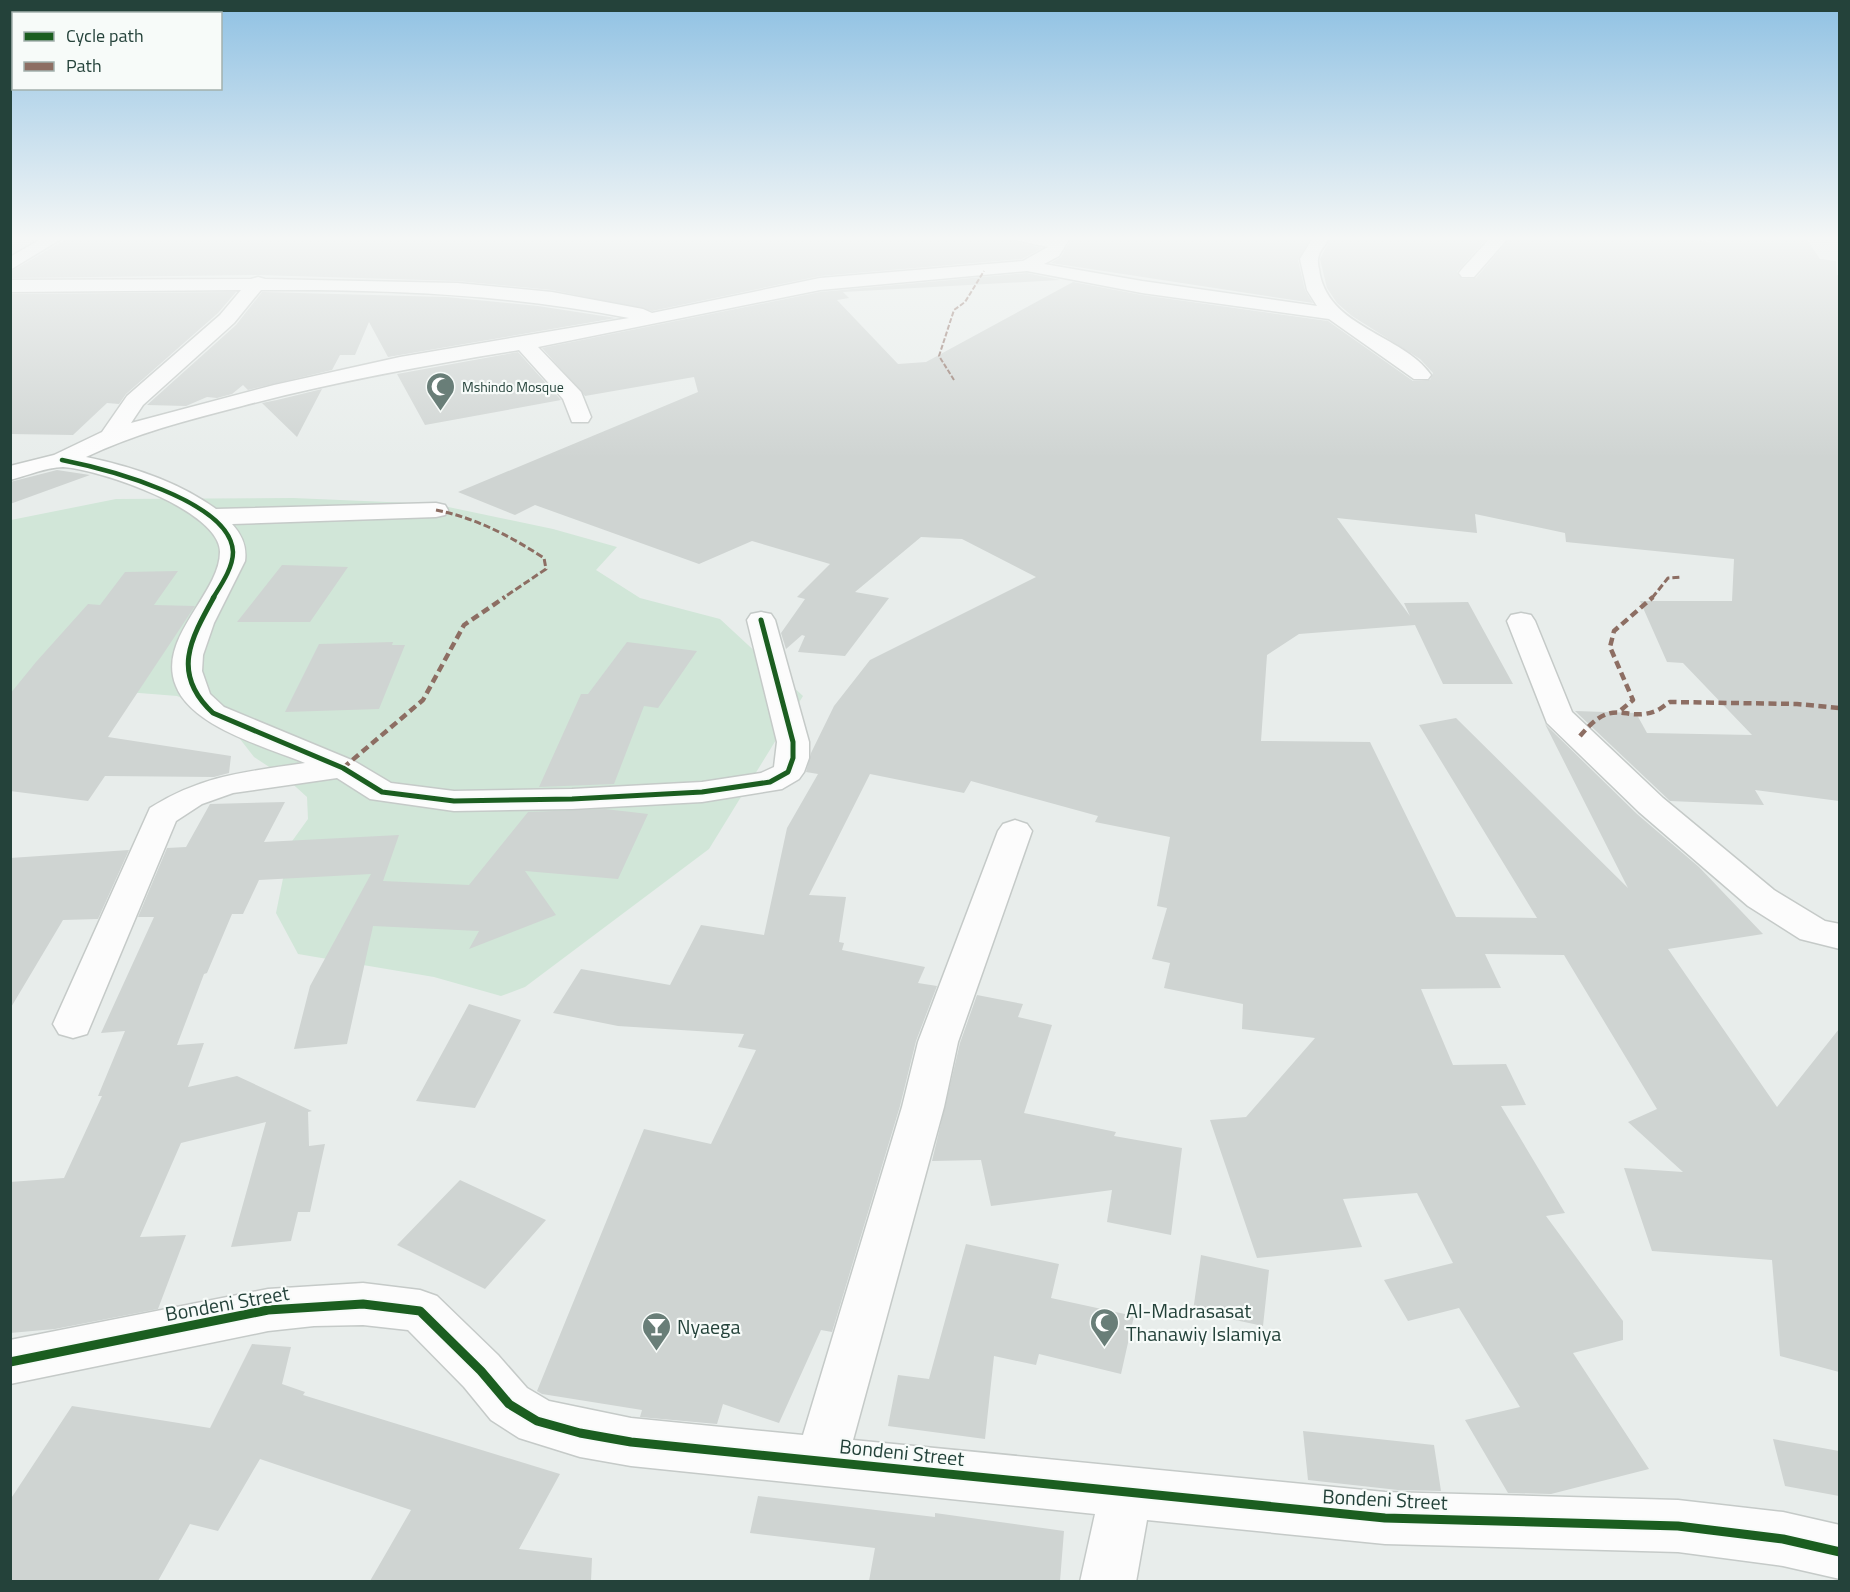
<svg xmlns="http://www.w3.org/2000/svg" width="1850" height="1592" font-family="'Titillium Web',sans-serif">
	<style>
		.green { fill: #d1e6d8 }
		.building { fill: #cfd4d2 }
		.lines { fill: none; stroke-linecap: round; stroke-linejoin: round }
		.street-casing { stroke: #c5cac8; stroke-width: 3 }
		.street { fill: #fcfcfc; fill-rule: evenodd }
		.quiet-far2 { stroke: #8d6e63; stroke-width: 2; stroke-dasharray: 5 2; stroke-linecap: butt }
		.quiet-far1 { stroke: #8d6e63; stroke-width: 3; stroke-dasharray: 7 3; stroke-linecap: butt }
		.quiet { stroke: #8d6e63; stroke-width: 4.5; stroke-dasharray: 8 4.5; stroke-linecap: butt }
		.cycleway-far2-casing { stroke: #f7fbf9; stroke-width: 8 }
		.cycleway-far1-casing { stroke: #f7fbf9; stroke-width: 9 }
		.cycleway-casing { stroke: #f7fbf9; stroke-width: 13 }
		.cycleway-far2 { stroke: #1b5e20; stroke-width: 4.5 }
		.cycleway-far1 { stroke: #1b5e20; stroke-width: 5 }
		.cycleway { stroke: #1b5e20; stroke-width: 9 }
		.labels { text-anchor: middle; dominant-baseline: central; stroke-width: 4.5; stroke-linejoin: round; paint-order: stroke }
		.far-poi-label { font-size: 14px; fill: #24423a; stroke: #f7fbf9; text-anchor: start }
		.near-street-label { font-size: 20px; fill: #24423a; stroke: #f7fbf9 }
		.near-poi-label { font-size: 20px; fill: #24423a; stroke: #f7fbf9; text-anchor: start }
	</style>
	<rect width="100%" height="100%" fill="#e8edeb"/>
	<path class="green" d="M 293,498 L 434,504 L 553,529 L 617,547 L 596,570 L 640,598 L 720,619 L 803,696 L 709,849 L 525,987 L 501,996 L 434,977 L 298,954 L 276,913 L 290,844 L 308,819 L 307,797 L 286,778 L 254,757 L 233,730 L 209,709 L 177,696 L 114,691 L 11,696 L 11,520 L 116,499 Z"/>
	<path class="building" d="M 72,236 L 1011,236 L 1015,242 L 1042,248 L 1022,259 L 820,276 L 652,311 L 552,290 L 457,281 L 259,275 L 10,278 L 10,272 Z
		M 1073,236 L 1312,236 L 1298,260 L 1305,290 L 1313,303 L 1051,263 L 1061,257 Z
		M 1332,236 L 1489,236 L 1457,272 L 1462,279 L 1476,278 L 1512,236 L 1659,236 L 1711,242 L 1709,236 L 1804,236 L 1820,259 L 1836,261 L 1837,275 L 1839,275 L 1839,801 L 1755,790 L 1764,805 L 1670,801 L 1575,711 L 1636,713 L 1647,733 L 1752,735 L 1683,663 L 1667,662 L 1640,601 L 1732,601 L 1734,559 L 1566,542 L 1565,533 L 1475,514 L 1477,533 L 1337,518 L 1410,616 L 1404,603 L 1468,602 L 1513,684 L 1443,684 L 1415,625 L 1299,634 L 1267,655 L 1261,741 L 1370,742 L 1456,917 L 1537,918 L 1419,725 L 1456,718 L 1628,888 L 1545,724 L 1637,814 L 1699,867 L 1763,934 L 1668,949 L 1777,1107 L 1839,1029 L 1839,1372 L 1780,1356 L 1772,1260 L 1652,1251 L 1624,1168 L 1683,1172 L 1628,1122 L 1657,1109 L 1564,955 L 1485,954 L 1501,988 L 1421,989 L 1453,1065 L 1506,1064 L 1526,1105 L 1501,1106 L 1565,1213 L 1546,1216 L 1623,1321 L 1623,1340 L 1573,1353 L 1649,1469 L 1551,1494 L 1508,1493 L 1465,1420 L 1520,1407 L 1459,1308 L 1408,1321 L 1384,1280 L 1453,1263 L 1417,1193 L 1343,1199 L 1362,1247 L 1257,1258 L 1210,1120 L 1246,1117 L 1315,1038 L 1242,1029 L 1243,1004 L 1164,988 L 1170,963 L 1152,959 L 1167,908 L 1157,906 L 1170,837 L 1095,822 L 1098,816 L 971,781 L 964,793 L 870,774 L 809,895 L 846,897 L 839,942 L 844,943 L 842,950 L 925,967 L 918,983 L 937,986 L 916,1041 L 900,1106 L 832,1332 L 821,1330 L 779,1423 L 723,1404 L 717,1424 L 640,1417 L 642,1410 L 542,1394 L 537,1391 L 644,1129 L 711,1144 L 756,1050 L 738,1047 L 744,1034 L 618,1026 L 553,1013 L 581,969 L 670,985 L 701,925 L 764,935 L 787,828 L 818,774 L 806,772 L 811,753 L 834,706 L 870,660 L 1036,577 L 962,539 L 921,537 L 855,592 L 889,598 L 845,656 L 798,652 L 805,636 L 802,635 L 786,649 L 781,633 L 805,599 L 797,597 L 830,564 L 752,541 L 699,564 L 535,505 L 515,515 L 458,492 L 698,392 L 694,377 L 585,396 L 542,348 L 820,292 L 1027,273 L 1060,280 L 843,292 L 849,298 L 837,300 L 898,364 L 926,362 L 1073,282 L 1142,295 L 1328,321 L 1413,381 L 1430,380 L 1433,373 L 1420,359 L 1352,316 L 1337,303 L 1327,288 L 1320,259 Z
		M 236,292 L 218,313 L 126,394 L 119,404 L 107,403 L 73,435 L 10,434 L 10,294 Z
		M 262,292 L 446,297 L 538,306 L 616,318 L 388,357 L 369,322 L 355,355 L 340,355 L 332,370 L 248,390 L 243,385 L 232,394 L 217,398 L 207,397 L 186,406 L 147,405 L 236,325 Z
		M 518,352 L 561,400 L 425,425 L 397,374 Z
		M 322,389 L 297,437 L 262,403 L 277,400 Z
		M 57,470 L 90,475 L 10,504 L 10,482 Z
		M 282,565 L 348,567 L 310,622 L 237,622 Z
		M 178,571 L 154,605 L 195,606 L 108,737 L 231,756 L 229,773 L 214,777 L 105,776 L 88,801 L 10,791 L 10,694 L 36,662 L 88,604 L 100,605 L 125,572 Z
		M 393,642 L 392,645 L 405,645 L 379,709 L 285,712 L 319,644 Z
		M 627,642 L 697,651 L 658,708 L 644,706 L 614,784 L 539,787 L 581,694 L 588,694 Z
		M 285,802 L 264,842 L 399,835 L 383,881 L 469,885 L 528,812 L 605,809 L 648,814 L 618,879 L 525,871 L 556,915 L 469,949 L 479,931 L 373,926 L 347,1044 L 294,1049 L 310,986 L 371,874 L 259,880 L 243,914 L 232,914 L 207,973 L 204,974 L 177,1045 L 204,1043 L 188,1087 L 237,1076 L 312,1111 L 308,1112 L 309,1146 L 325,1144 L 310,1212 L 298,1212 L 291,1241 L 231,1247 L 266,1122 L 181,1143 L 140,1237 L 186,1235 L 158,1309 L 55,1329 L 10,1333 L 10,1182 L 64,1178 L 102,1096 L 98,1096 L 125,1031 L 101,1033 L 154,917 L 138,917 L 167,848 L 186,847 L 210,804 Z
		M 129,850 L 98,919 L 63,920 L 10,1009 L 10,858 Z
		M 977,995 L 1023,1004 L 1018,1017 L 1052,1025 L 1024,1113 L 1116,1132 L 1114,1136 L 1182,1148 L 1171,1235 L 1107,1222 L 1112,1190 L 991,1206 L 981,1160 L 932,1161 L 960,1043 Z
		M 469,1004 L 521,1020 L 475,1108 L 416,1101 Z
		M 460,1180 L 546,1220 L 485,1289 L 397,1245 Z
		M 966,1244 L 1059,1264 L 1051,1298 L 1134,1316 L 1121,1374 L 1039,1354 L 1036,1365 L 994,1356 L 985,1439 L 888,1426 L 898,1375 L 929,1379 Z
		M 1201,1255 L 1269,1270 L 1263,1326 L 1193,1311 Z
		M 252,1344 L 291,1347 L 282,1384 L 305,1392 L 303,1395 L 560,1474 L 519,1549 L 592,1558 L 591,1581 L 370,1581 L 411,1510 L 260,1459 L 218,1531 L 190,1524 L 158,1581 L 10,1581 L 10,1500 L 72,1406 L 210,1428 Z
		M 1303,1431 L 1434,1445 L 1441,1491 L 1398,1490 L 1308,1480 Z
		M 1773,1439 L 1839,1451 L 1839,1496 L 1785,1486 Z
		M 758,1496 L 935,1517 L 935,1513 L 1064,1531 L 1060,1581 L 869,1581 L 875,1548 L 750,1533 Z"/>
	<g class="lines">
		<defs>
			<path id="street" d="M 46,236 L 66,236 L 10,270 L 10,257 Z
				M 1013,236 L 1071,236 L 1059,256 L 1044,264 L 1142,281 L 1317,306 L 1307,290 L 1300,259 L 1314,236 L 1330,236 C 1328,243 1321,248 1319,255 C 1317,260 1318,265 1319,269 C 1326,328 1403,334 1431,375 L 1428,379 L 1414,379 L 1329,319 L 1142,293 L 1027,271 L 820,290 L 538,347 L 581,392 L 591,417 L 588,422 L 572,422 L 563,399 L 519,350 C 426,365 333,382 242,406 C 188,420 136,433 86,457 C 130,466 179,482 216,509 L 436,503 L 445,505 L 448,510 L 445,515 L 436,517 L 232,524 C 242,535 247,546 245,561 L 214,623 L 203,655 L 202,671 L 210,694 L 224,707 L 354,761 L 391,783 L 454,791 L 572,789 L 702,782 L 761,773 L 774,767 L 777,742 L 747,620 L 751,614 L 761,612 L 771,614 L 775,620 L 809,742 L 809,758 L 804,772 L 799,779 L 782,789 L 702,802 L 572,809 L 454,811 L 370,799 L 337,778 L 233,793 L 202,804 L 176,821 L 87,1034 L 73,1038 L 59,1034 L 53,1024 L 150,808 C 203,775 245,772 305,763 C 266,747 192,727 176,686 C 156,638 220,594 220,552 C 220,510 99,469 63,467 C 47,467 26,476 10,480 L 10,466 L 54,455 L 102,432 L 127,396 L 220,315 L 241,290 L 10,292 L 10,280 L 251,279 L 258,277 L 265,279 L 457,283 L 552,292 L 643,309 L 652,313 L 820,278 L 1023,261 L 1048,247 L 1015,240 ZM 261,290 C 385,289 508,294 629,318 L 400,357 L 274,385 L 131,423 L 143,405 L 234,323 Z
				M 1492,236 L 1510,236 L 1474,277 L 1462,277 L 1459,273 L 1462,269 Z
				M 1521,613 L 1531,615 L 1535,621 L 1572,712 L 1663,798 L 1774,890 L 1825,921 L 1840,924 L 1840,949 L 1800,939 L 1748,906 L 1639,812 L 1547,723 L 1507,621 L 1511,615 Z
				M 1015,820 L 1027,824 L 1032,831 L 958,1042 L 944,1107 L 853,1440 L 1385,1492 L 1678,1500 L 1783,1512 L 1840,1525 L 1840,1579 L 1783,1566 L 1678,1552 L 1385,1544 L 1147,1520 L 1136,1582 L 1080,1582 L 1095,1514 L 631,1466 L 580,1457 L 519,1438 L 491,1420 L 464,1387 L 408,1330 L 363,1325 L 314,1326 L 268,1331 L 10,1384 L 10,1340 L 268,1289 L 363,1283 L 420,1290 L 437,1296 L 498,1355 L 527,1388 L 549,1401 L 631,1418 L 803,1435 L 902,1107 L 918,1042 L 998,831 L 1003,824 Z"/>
		</defs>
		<use href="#street" class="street-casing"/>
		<use href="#street" class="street"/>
		<path class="quiet-far2" d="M 954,380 L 939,356 L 954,310 L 965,302 L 984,271"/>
		<path class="quiet-far1" d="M 436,510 C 476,518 510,536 544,558 L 546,569 L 503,598
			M 1652,598 L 1668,578 L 1682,577"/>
		<path class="quiet" d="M 1621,710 L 1633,700 L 1610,647 L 1614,631 L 1653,597
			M 1580,736 C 1616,693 1624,725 1658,710 C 1662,708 1666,704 1670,702 L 1797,704 L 1840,708
			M 343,768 L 423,700 L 464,625 L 505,597"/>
		<defs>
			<path id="cycleway-far2" d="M 62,460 C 102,468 231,500 233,552 C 233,568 221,585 213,598"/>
			<path id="cycleway-far1" d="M 214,597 C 190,640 171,674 213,713 L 343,768 L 382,792 L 454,801 L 572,799 L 702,792 L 770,782 L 788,772 L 793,758 L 793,742 L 761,620"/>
			<path id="cycleway" d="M 10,1362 L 268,1310 L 363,1304 L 420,1311 L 481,1371 L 509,1404 L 537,1421 L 580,1433 L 631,1442 L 1385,1518 L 1678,1526 L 1783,1539 L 1840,1552"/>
		</defs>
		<use href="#cycleway-far2" class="cycleway-far2-casing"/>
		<use href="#cycleway-far1" class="cycleway-far1-casing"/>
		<use href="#cycleway" class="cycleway-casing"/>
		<use href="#cycleway-far2" class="cycleway-far2"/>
		<use href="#cycleway-far1" class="cycleway-far1"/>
		<use href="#cycleway" class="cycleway"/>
	</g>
	<linearGradient id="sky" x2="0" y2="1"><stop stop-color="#8fc1e3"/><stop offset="0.52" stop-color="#f5f7f6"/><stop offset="1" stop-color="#f5f7f6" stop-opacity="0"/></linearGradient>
	<rect width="1850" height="458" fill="url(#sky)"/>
	<defs>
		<symbol id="mosque-pin" viewBox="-11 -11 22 30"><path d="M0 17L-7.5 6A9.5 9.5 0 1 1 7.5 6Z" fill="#697e78" stroke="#f7fbf9"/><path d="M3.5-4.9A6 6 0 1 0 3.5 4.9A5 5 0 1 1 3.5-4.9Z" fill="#fff"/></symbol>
		<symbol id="bar-pin" viewBox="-11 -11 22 30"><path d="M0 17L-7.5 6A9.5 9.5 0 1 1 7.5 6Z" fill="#697e78" stroke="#f7fbf9"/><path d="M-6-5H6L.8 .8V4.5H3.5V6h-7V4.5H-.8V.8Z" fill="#fff"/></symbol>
	</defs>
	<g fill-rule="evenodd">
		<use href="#mosque-pin" x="424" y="370" width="33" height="45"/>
		<use href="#mosque-pin" x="1088" y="1306" width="33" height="45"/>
		<use href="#bar-pin" x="640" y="1310" width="33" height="45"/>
	</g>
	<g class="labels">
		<g class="far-poi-label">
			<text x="462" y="386">Mshindo Mosque</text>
		</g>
		<g class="near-street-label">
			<text transform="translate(227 1303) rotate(-10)">Bondeni Street</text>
			<text transform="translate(902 1452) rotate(6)">Bondeni Street</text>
			<text transform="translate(1385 1499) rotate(3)">Bondeni Street</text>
		</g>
		<g class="near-poi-label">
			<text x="1126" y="1310">Al-Madrasasat<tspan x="1126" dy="23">Thanawiy Islamiya</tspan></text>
			<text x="677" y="1326">Nyaega</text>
		</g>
	</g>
	<rect width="1850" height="1592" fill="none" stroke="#24423a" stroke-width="24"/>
	<rect x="12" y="12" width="210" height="78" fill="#f7fbf9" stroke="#a3b1ad" stroke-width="1.5"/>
	<rect x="24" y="32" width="30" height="9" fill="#1b5e20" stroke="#a3b1ad" stroke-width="1.5"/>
	<text x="66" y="42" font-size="18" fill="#24423a">Cycle path</text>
	<rect x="24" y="62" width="30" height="9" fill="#8d6e63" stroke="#a3b1ad" stroke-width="1.5"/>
	<text x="66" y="72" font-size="18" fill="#24423a">Path</text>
</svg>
